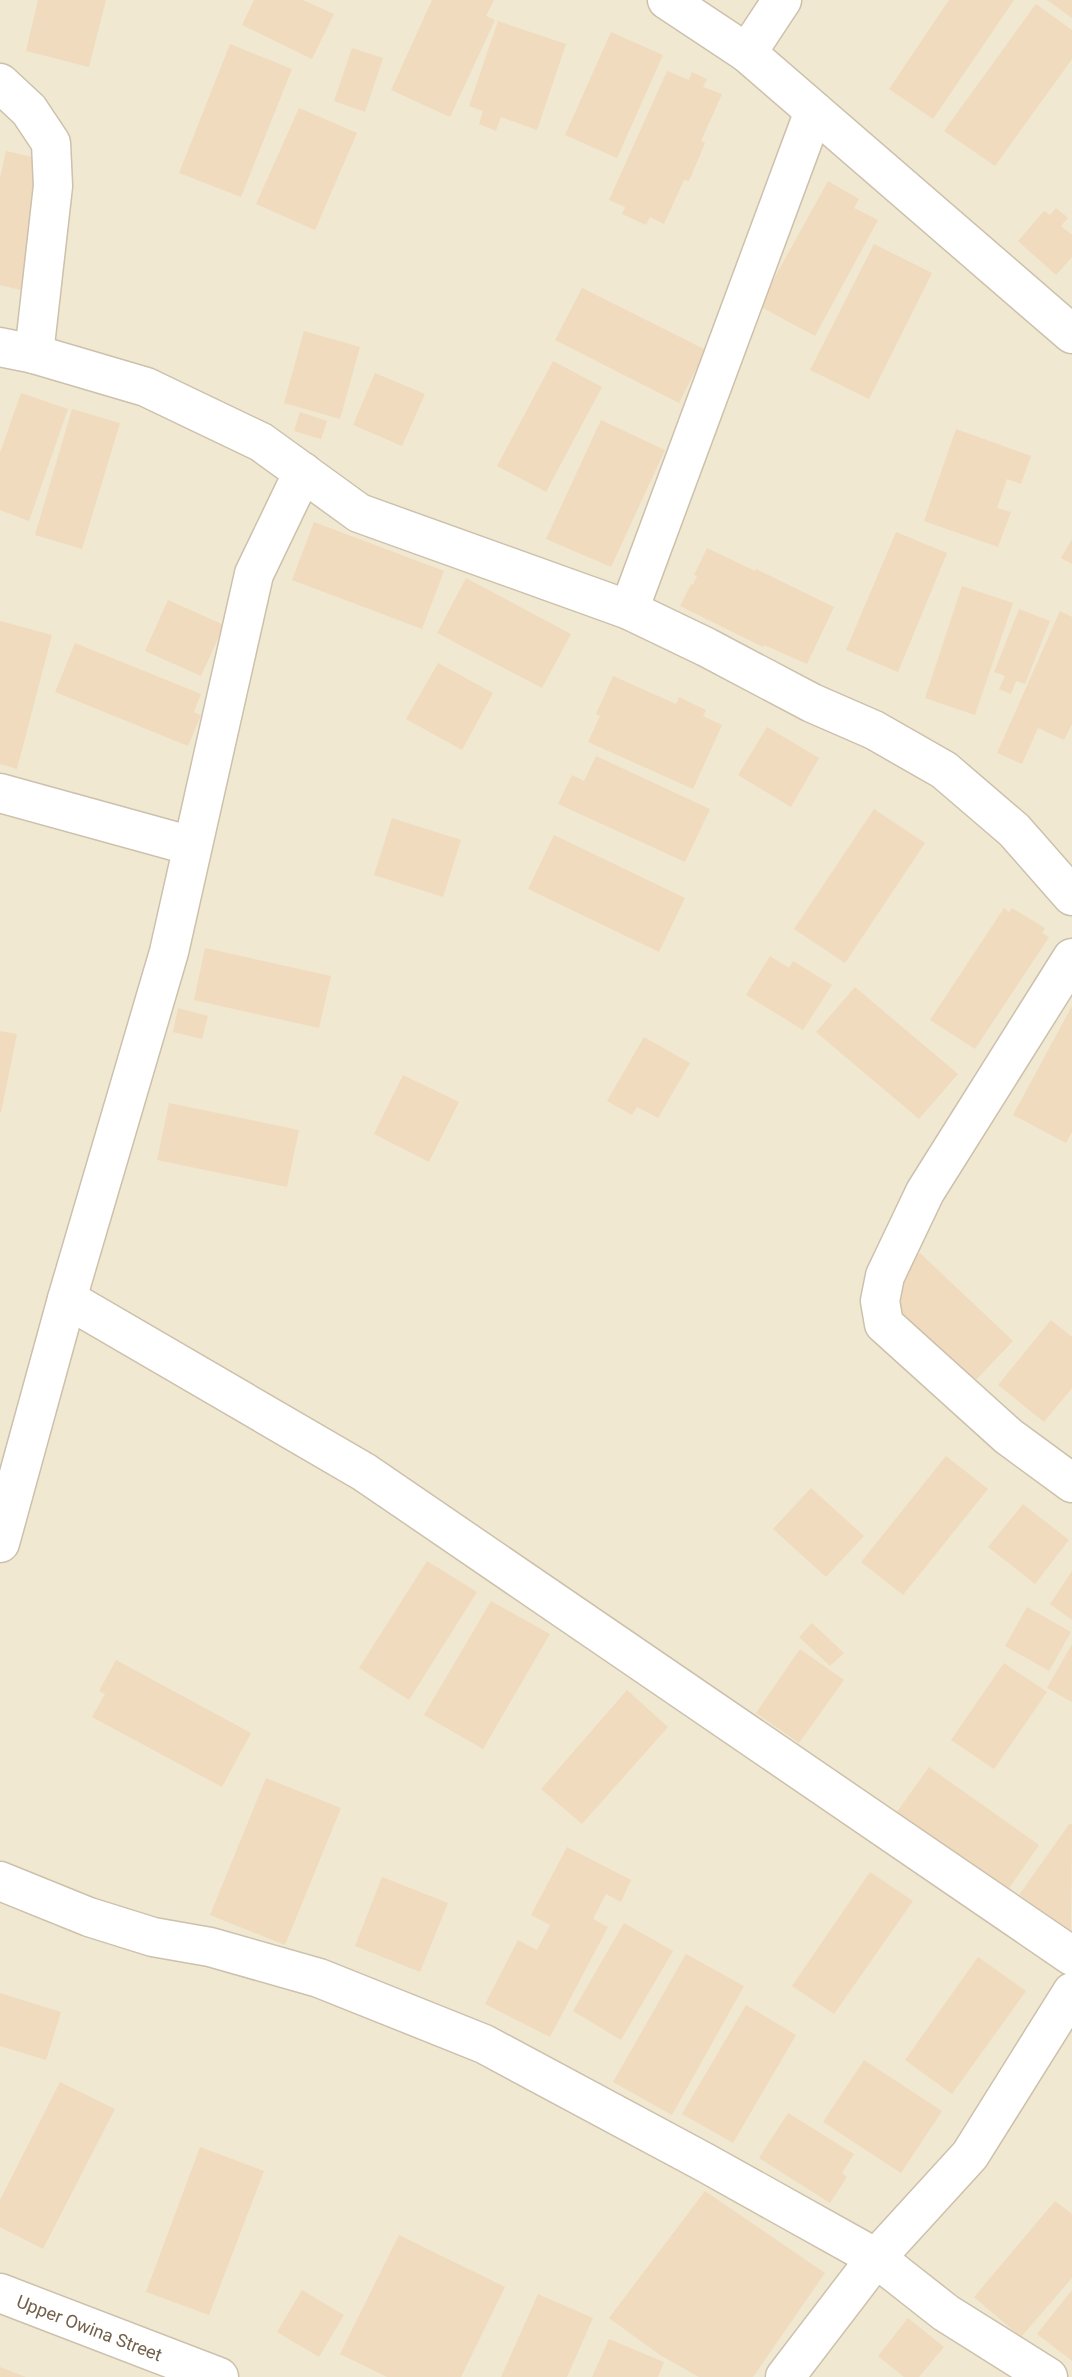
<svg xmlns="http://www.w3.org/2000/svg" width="1072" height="2377" font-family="Roboto,sans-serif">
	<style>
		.residential { fill: #f0e8d1 }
		.building { fill: #f0dbbe }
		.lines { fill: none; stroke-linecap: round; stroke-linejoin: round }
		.street-casing { stroke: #cdc0ac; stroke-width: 41 }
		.street { stroke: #fff; stroke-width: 38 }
		.labels { text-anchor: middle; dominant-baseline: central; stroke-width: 6; stroke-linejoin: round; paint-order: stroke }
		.street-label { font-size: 18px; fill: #74614b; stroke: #fffbec }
	</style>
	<rect width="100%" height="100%" fill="#fcf7e5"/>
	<path class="residential" d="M 0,0 L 1072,0 L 1072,2377 L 0,2377 Z"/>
	<path class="building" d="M 38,0 L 106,0 L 89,67 L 26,51 Z
		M 254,0 L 303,0 L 334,14 L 312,59 L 242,25 Z
		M 432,0 L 494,0 L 486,16 L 495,20 L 450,117 L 391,90 Z
		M 949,0 L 1014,0 L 933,119 L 889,89 Z
		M 1047,0 L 1072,0 L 1072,18 Z
		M 1036,4 L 1072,30 L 1072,59 L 995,166 L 944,131 Z
		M 498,21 L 566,44 L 537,130 L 501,117 L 496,131 L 479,124 L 483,111 L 469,106 Z
		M 611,32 L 663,55 L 617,158 L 565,135 Z
		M 230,44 L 292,69 L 241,197 L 179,173 Z
		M 352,48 L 383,58 L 365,112 L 334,101 Z
		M 667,71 L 689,80 L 692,72 L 707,79 L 703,87 L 722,94 L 701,141 L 705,143 L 689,181 L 684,180 L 664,224 L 650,217 L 646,225 L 622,214 L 625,207 L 609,200 Z
		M 299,108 L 357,133 L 315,230 L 256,204 Z
		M 6,151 L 63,164 L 33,293 L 0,285 L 0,178 Z
		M 828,181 L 859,199 L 854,208 L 878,220 L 815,336 L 759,306 Z
		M 1056,208 L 1068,218 L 1061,226 L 1072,235 L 1072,257 L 1056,275 L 1018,241 L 1044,211 L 1050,215 Z
		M 874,244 L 932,273 L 869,399 L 810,370 Z
		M 582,288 L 706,350 L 679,403 L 555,340 Z
		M 304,331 L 360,347 L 340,419 L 284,403 Z
		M 553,361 L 602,387 L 546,492 L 497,466 Z
		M 375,373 L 425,394 L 402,446 L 353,425 Z
		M 21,393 L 68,409 L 29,521 L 0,510 L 0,453 Z
		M 72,409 L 120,423 L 82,549 L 35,535 Z
		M 300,412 L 327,421 L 321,439 L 294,431 Z
		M 601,420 L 665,450 L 611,567 L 546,539 Z
		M 956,429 L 1031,456 L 1021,484 L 1007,479 L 997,508 L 1011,512 L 998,547 L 924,521 Z
		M 314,522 L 444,571 L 422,629 L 292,580 Z
		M 896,532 L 947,553 L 898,672 L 846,650 Z
		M 1072,539 L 1072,564 L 1061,558 Z
		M 707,548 L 755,571 L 756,569 L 834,607 L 807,664 L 764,645 L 763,647 L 680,606 L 691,584 L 693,585 L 697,576 L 694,575 Z
		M 466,578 L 571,634 L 542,688 L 437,633 Z
		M 962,586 L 1013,603 L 975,715 L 925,698 Z
		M 168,600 L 224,625 L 201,676 L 145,651 Z
		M 1019,609 L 1050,621 L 1025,684 L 1016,681 L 1011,694 L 999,689 L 1005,676 L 994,672 Z
		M 1060,611 L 1072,617 L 1072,724 L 1064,740 L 1038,728 L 1022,764 L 997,753 Z
		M 0,621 L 52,635 L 17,769 L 0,764 Z
		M 75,643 L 201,694 L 194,712 L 201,715 L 188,746 L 55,692 Z
		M 438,663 L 493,693 L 462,750 L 406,719 Z
		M 613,676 L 676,704 L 679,697 L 706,710 L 703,716 L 722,725 L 693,789 L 588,742 L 600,716 L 596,714 Z
		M 767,727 L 819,758 L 791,807 L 738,775 Z
		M 596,756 L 710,809 L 685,862 L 558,804 L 572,775 L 584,781 Z
		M 874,809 L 925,843 L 845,963 L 794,929 Z
		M 392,818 L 461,840 L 443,897 L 374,875 Z
		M 554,835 L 685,898 L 659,952 L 528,889 Z
		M 1004,908 L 1009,912 L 1012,908 L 1045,928 L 1042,933 L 1049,937 L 975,1049 L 930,1020 Z
		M 205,948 L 331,976 L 319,1028 L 194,1000 Z
		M 770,956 L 789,968 L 793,961 L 832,985 L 803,1030 L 746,995 Z
		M 855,987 L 958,1074 L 919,1119 L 816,1032 Z
		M 1072,1006 L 1072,1132 L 1066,1143 L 1013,1115 Z
		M 178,1008 L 208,1016 L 202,1039 L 173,1032 Z
		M 0,1031 L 17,1034 L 1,1112 L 0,1112 Z
		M 644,1037 L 690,1063 L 658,1118 L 637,1107 L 632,1115 L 607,1101 Z
		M 403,1075 L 459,1102 L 429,1162 L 374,1134 Z
		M 169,1103 L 299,1130 L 287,1187 L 157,1160 Z
		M 920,1253 L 1013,1341 L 973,1383 L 881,1295 Z
		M 1051,1320 L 1072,1337 L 1072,1388 L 1044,1422 L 998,1385 Z
		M 946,1456 L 988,1489 L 903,1595 L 861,1562 Z
		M 811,1488 L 864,1536 L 826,1577 L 773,1529 Z
		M 1023,1504 L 1069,1540 L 1035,1584 L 988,1547 Z
		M 427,1561 L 477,1592 L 409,1700 L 359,1668 Z
		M 1072,1571 L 1072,1620 L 1050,1604 Z
		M 491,1601 L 550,1634 L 483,1749 L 424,1715 Z
		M 1027,1607 L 1071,1632 L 1049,1671 L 1005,1646 Z
		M 812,1623 L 844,1653 L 830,1666 L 799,1637 Z
		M 1072,1644 L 1072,1702 L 1047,1688 Z
		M 800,1649 L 844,1680 L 799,1743 L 756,1713 Z
		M 116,1660 L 251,1733 L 222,1787 L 92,1717 L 105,1694 L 99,1691 Z
		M 1004,1663 L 1047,1692 L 994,1769 L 951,1740 Z
		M 627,1690 L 668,1727 L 582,1824 L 541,1789 Z
		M 929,1767 L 1039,1845 L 1005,1894 L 894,1816 Z
		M 266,1778 L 341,1808 L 285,1945 L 210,1915 Z
		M 1070,1823 L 1072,1825 L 1071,1931 L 1019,1895 Z
		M 567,1847 L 631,1880 L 621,1902 L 606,1894 L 593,1919 L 608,1927 L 550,2037 L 485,2004 L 518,1940 L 537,1950 L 550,1925 L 531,1915 Z
		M 870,1872 L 913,1901 L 834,2014 L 792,1986 Z
		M 382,1877 L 448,1903 L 420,1972 L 355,1946 Z
		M 624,1923 L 673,1951 L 621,2040 L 573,2011 Z
		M 686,1954 L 744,1986 L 672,2115 L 613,2082 Z
		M 978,1957 L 1026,1991 L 952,2094 L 905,2060 Z
		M 0,1993 L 61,2012 L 46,2060 L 0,2046 Z
		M 746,2005 L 796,2035 L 733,2143 L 682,2114 Z
		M 864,2060 L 942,2111 L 901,2173 L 823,2122 Z
		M 60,2082 L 115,2109 L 43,2249 L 0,2227 L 0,2200 Z
		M 788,2113 L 854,2154 L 842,2173 L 847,2177 L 830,2203 L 759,2158 Z
		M 200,2147 L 264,2171 L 209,2315 L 146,2292 Z
		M 705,2191 L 825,2273 L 753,2377 L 699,2377 L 660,2355 L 609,2318 Z
		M 1055,2201 L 1072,2214 L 1072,2278 L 1021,2337 L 974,2297 Z
		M 399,2235 L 505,2287 L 461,2377 L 387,2377 L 340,2354 Z
		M 302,2290 L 344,2315 L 319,2357 L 277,2332 Z
		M 1072,2290 L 1072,2361 L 1037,2334 Z
		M 538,2294 L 593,2318 L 567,2377 L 501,2377 Z
		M 908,2318 L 944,2347 L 919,2377 L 904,2377 L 878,2356 Z
		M 609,2339 L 664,2362 L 658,2377 L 592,2377 Z
		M 0,2367 L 26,2377 L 0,2377 Z"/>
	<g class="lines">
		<defs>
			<g id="street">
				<path d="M 667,0 L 747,53 L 1072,334"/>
				<path d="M 747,53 L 782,0"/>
				<path d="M 0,83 L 29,110 L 51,143 L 53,186 L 34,354"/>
				<path d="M 0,347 L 34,354 L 146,387 L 261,442 L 359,513 L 629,610 L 706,647 L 812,703 L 874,730 L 944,770 L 1014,830 L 1072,896"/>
				<path d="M 629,610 L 814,111"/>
				<path d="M 0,793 L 192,846"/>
				<path d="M 1072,958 L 925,1192 L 885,1276 L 880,1301 L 884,1324 L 1008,1436 L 1072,1483"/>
				<path d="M 67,1299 L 364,1472 L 1072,1956"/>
				<path d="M 0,1543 L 67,1299 L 169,952 L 254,574 L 303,472"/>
				<path d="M 0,1881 L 89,1917 L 153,1937 L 210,1947 L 319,1978 L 484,2044 L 704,2162 L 876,2258 L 946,2313 L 1048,2377"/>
				<path id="s1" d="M 0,2293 L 219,2377"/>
				<path d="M 785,2377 L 876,2258 L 970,2155 L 1072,1992"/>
			</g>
		</defs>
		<use href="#street" class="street-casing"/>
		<use href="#street" class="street"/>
	</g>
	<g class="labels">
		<g class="street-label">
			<text stroke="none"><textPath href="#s1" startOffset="96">Upper Owina Street</textPath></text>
		</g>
	</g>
</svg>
